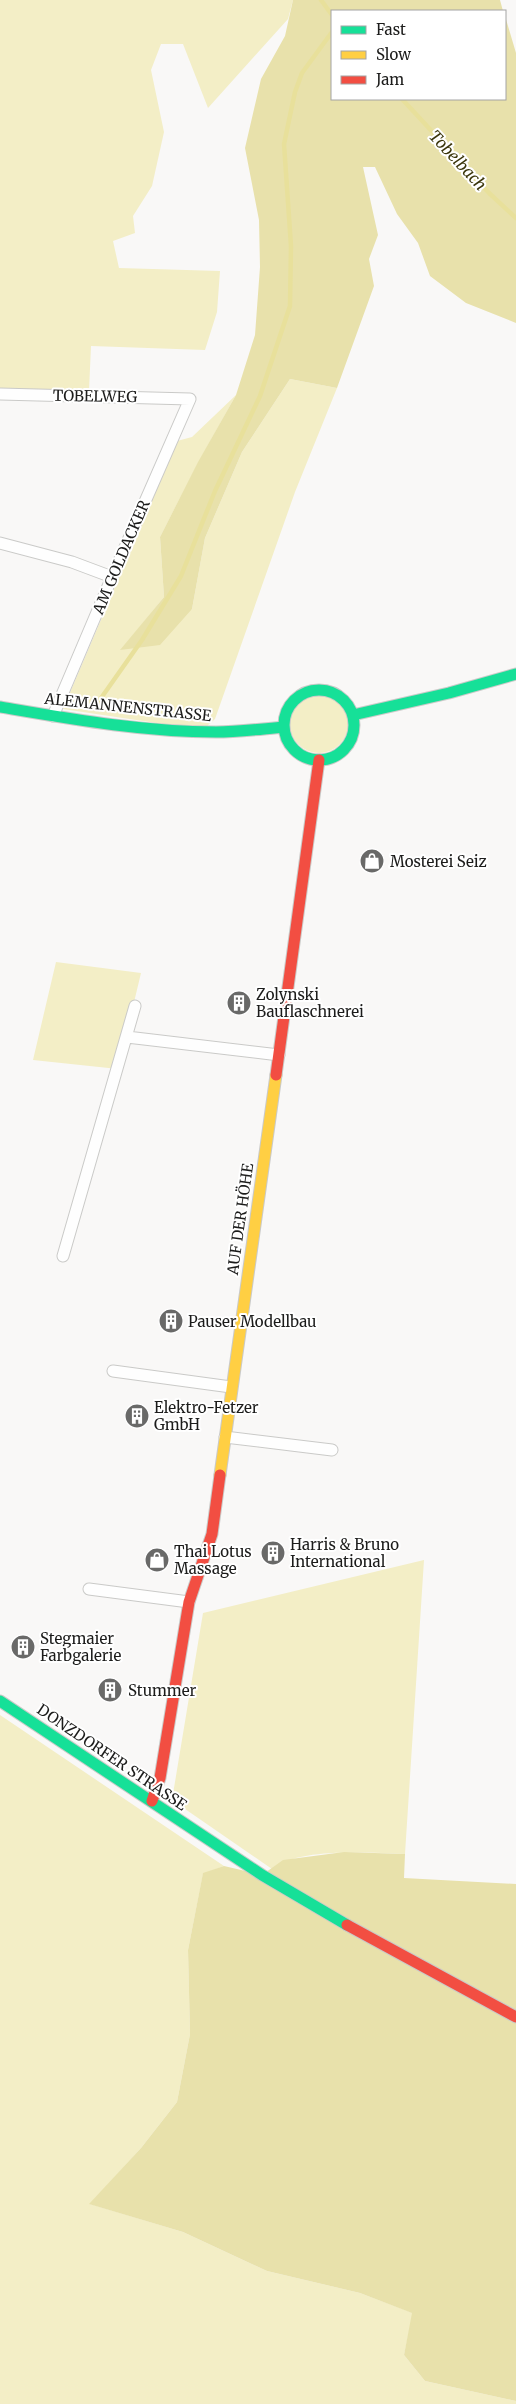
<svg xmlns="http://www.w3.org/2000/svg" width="516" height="2404" font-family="Merriweather,serif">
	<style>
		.green { fill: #f3eec6 }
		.forest { fill: #e8e1ab }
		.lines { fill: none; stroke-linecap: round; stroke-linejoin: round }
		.stream { stroke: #e8e09b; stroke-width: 4.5 }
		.street-casing { stroke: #cacac8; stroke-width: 13 }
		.fast-casing { stroke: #cacac8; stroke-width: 13 }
		.slow-casing { stroke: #cacac8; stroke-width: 13 }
		.jam-casing { stroke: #cacac8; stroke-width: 13 }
		.street { stroke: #fefefe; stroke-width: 11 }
		.fast { stroke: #16e098; stroke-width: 11 }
		.slow { stroke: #ffcf43; stroke-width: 11 }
		.jam { stroke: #f24e42; stroke-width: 11 }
		.labels { text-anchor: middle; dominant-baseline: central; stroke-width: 4; stroke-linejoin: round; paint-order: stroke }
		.street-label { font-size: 15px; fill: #1c1c1b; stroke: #fff }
		.poi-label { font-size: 15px; fill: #1c1c1b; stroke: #fff; text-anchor: start }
		.water-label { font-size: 16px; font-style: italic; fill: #3b360b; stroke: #fff }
	</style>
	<rect width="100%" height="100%" fill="#f9f8f7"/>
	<path class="green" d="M 0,0 L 293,0 L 288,19 L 208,108 L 183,44 L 161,44 L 151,70 L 164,132 L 152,186 L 133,216 L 135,233 L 113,241 L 119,268 L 220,271 L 217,312 L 205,350 L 91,346 L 89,391 L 0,389 Z
		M 290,379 L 337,388 L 295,492 L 215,719 L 206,727 L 163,724 L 63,709 L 177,441 L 192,437 L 236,395 L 198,463 L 160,537 L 164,597 L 121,650 L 192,609 L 205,538 L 242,452 Z
		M290 724a29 29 0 1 1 58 0a29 29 0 1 1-58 0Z
		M 56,962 L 141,973 L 118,1069 L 33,1060 Z
		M 424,1560 L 405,1854 C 370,1853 299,1847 272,1869 L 172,1800 L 203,1613 Z
		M 0,1715 L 224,1866 L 203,1874 L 188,1950 L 190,2034 L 177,2102 L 141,2148 L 90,2204 L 183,2232 L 267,2271 L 360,2293 L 413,2313 L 404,2355 L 425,2381 L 516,2401 L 516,2404 L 0,2404 Z"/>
	<path class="forest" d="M 293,0 L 500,0 L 503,11 L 332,11 L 332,99 L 505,99 L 505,16 L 516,53 L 516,323 L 466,303 L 430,276 L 418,243 L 397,214 L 375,167 L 363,167 L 378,235 L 369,259 L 374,286 L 337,388 L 290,379 L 242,452 L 205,538 L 192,609 L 160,645 L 120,650 L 164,597 L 160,537 L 198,462 L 236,395 L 255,335 L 260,267 L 259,220 L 245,148 L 261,79 L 285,36 Z
		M 344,1852 L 405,1854 L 404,1878 L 516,1884 L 516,2401 L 425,2381 L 404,2355 L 412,2313 L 360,2293 L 267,2271 L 183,2232 L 89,2204 L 141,2148 L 177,2102 L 190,2034 L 188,1950 L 203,1873 L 224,1866 L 262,1875 L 283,1860 Z"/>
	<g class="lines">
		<path class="stream" d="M 321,0 L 332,15
			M 402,99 L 489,193 L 516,218
			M 99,701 L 142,640 L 181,576 L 215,491 L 260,396 L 290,306 L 291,246 L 284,144 L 295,92 L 302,73 L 332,32"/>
		<defs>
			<path id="street" d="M 0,394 L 190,399 L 112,577 L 53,716
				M 0,543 L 72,562 L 112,577
				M 127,1037 L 279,1055
				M 63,1256 L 135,1006
				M 113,1371 L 231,1387
				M 225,1437 L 332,1450
				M 89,1589 L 189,1602"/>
			<path id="fast" d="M284 725a35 35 0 1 1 70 0a35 35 0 1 1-70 0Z
				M 0,707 C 71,719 143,732 216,732 C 238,732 261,729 284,727
				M 353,715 L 449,693 L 516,674
				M 0,1701 L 262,1875 L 347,1925"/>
			<path id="slow" d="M 220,1475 L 276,1075"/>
			<path id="jam" d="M 276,1075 L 319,760
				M 152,1801 L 160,1778 L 189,1602 L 212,1534 L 220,1475
				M 347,1925 L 516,2017"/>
		</defs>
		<use href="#street" class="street-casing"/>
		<use href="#fast" class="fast-casing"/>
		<use href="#slow" class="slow-casing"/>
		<use href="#jam" class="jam-casing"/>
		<use href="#street" class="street"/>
		<use href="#fast" class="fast"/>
		<use href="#slow" class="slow"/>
		<use href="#jam" class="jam"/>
	</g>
	<defs>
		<symbol id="shop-disc" viewBox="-11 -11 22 22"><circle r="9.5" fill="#696968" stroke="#fff"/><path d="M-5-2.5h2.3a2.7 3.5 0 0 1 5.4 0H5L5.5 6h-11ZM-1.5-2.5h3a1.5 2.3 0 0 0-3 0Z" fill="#fff"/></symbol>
		<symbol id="building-disc" viewBox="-11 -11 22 22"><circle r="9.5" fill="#696968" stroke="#fff"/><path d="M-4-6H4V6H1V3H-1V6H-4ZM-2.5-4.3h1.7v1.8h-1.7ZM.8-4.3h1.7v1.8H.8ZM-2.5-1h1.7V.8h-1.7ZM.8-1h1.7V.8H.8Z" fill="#fff"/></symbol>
	</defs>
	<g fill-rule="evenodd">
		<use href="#shop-disc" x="358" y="847" width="28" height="28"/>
		<use href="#building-disc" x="225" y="989" width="28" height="28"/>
		<use href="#building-disc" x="157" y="1307" width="28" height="28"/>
		<use href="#building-disc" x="123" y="1402" width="28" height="28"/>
		<use href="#building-disc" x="259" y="1539" width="28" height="28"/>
		<use href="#shop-disc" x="143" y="1546" width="28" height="28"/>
		<use href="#building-disc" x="9" y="1633" width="28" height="28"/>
		<use href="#building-disc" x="96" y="1676" width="28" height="28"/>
	</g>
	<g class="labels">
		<g class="street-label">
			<text transform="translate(95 396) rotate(1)">TOBELWEG</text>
			<text transform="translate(121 557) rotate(-67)">AM GOLDACKER</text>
			<text transform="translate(128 707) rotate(6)">ALEMANNENSTRASSE</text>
			<text transform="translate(240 1219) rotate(-82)">AUF DER HÖHE</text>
			<text transform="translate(112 1757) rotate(34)">DONZDORFER STRASSE</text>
		</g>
		<g class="poi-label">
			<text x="390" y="861">Mosterei Seiz</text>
			<text x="256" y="994">Zolynski<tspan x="256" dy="17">Bauflaschnerei</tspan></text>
			<text x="188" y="1321">Pauser Modellbau</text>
			<text x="154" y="1407">Elektro-Fetzer<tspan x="154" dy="17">GmbH</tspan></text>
			<text x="290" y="1544">Harris &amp; Bruno<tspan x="290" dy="17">International</tspan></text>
			<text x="174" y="1551">Thai Lotus<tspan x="174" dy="17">Massage</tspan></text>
			<text x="40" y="1638">Stegmaier<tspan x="40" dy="17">Farbgalerie</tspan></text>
			<text x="128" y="1690">Stummer</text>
		</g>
		<g class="water-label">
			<text transform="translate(458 160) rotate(47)">Tobelbach</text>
		</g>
	</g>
	<rect x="331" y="10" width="175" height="90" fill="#ffffff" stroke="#a4a4a4"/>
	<rect x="341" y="26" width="25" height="8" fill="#16e098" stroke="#a4a4a4"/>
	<text x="376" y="35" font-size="15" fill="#1c1c1b">Fast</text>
	<rect x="341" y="51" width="25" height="8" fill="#ffcf43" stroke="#a4a4a4"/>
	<text x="376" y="60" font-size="15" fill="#1c1c1b">Slow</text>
	<rect x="341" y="76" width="25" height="8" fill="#f24e42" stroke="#a4a4a4"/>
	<text x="376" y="85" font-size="15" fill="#1c1c1b">Jam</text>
</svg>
